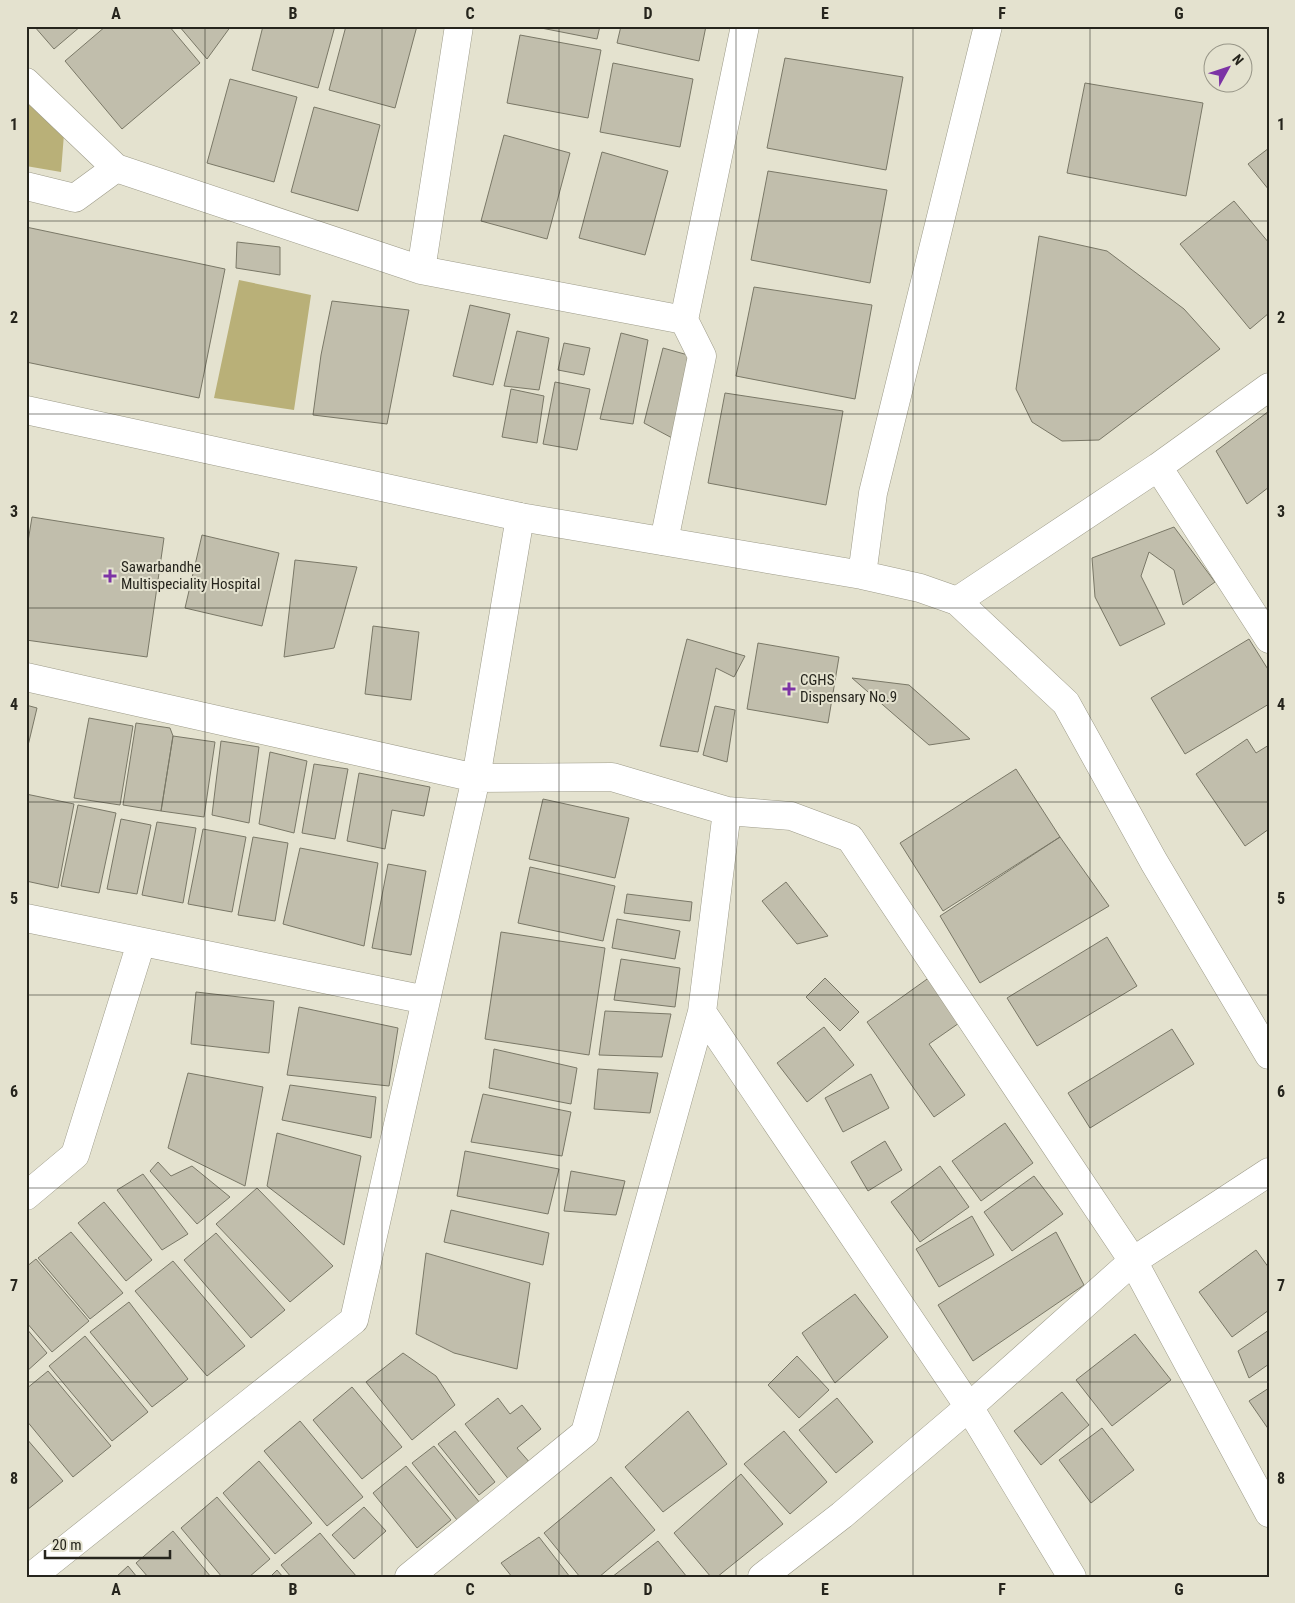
<svg xmlns="http://www.w3.org/2000/svg" width="1295" height="1603" font-family="'Roboto Condensed',sans-serif">
	<style>
		.green { fill: #b9b078 }
		.building { fill: #c1beac; stroke: #7a7867 }
		.lines { fill: none; stroke-linecap: round; stroke-linejoin: round }
		.street-casing { stroke: #9d9b89; stroke-width: 29 }
		.secondary-casing { stroke: #9d9b89; stroke-width: 29 }
		.street { stroke: #fff; stroke-width: 28 }
		.secondary { stroke: #fff; stroke-width: 28 }
		.grid { fill: none; stroke: #26251d; stroke-width: 1; stroke-opacity: 0.55 }
		.poi-dot { fill: #7c33a5; stroke: #e4e2cf; stroke-width: 2 }
		.labels { text-anchor: middle; dominant-baseline: central; stroke-width: 4; stroke-linejoin: round; paint-order: stroke }
		.poi-label { font-size: 15px; fill: #26251d; stroke: #e4e2cf; text-anchor: start }
		.neatline { fill: none; stroke: #26251d; stroke-width: 2 }
		.grid-label { font-size: 16px; text-anchor: middle; font-weight: bold; fill: #26251d }
	</style>
	<rect width="100%" height="100%" fill="#e4e2cf"/>
	<path class="green" d="M 26,97 L 64,134 L 61,172 L 26,166 Z
		M 239,280 L 311,295 L 294,410 L 214,398 Z"/>
	<path class="building" d="M 34,26 L 81,26 L 54,49 Z
		M 106,26 L 169,26 L 200,63 L 122,129 L 65,61 Z
		M 179,26 L 231,26 L 207,59 Z
		M 263,26 L 335,26 L 318,88 L 252,70 Z
		M 346,26 L 417,26 L 395,108 L 329,90 Z
		M 531,26 L 600,26 L 597,39 Z
		M 621,26 L 706,26 L 699,61 L 617,43 Z
		M 520,35 L 601,50 L 588,118 L 507,103 Z
		M 785,58 L 903,77 L 886,170 L 767,148 Z
		M 613,63 L 693,79 L 680,147 L 600,132 Z
		M 230,79 L 297,97 L 274,182 L 207,163 Z
		M 1085,83 L 1203,103 L 1186,196 L 1067,173 Z
		M 314,107 L 380,125 L 358,211 L 291,192 Z
		M 504,135 L 570,153 L 547,239 L 481,221 Z
		M 1269,148 L 1269,190 L 1248,164 Z
		M 602,152 L 668,171 L 645,255 L 579,238 Z
		M 768,171 L 887,190 L 870,283 L 751,260 Z
		M 1234,201 L 1269,243 L 1269,313 L 1250,329 L 1180,244 Z
		M 26,227 L 225,269 L 199,398 L 26,362 Z
		M 1039,236 L 1107,251 L 1184,309 L 1220,349 L 1099,440 L 1062,441 L 1032,422 L 1016,389 Z
		M 237,242 L 280,247 L 280,275 L 236,268 Z
		M 754,287 L 872,305 L 855,399 L 736,376 Z
		M 332,301 L 409,310 L 387,424 L 313,415 L 321,355 Z
		M 470,305 L 510,314 L 493,385 L 453,376 Z
		M 517,331 L 549,338 L 539,390 L 504,386 Z
		M 621,333 L 648,340 L 633,424 L 600,419 Z
		M 564,343 L 590,348 L 584,375 L 558,370 Z
		M 663,348 L 688,355 L 674,439 L 644,423 Z
		M 555,382 L 590,389 L 577,450 L 543,444 Z
		M 511,389 L 544,396 L 537,443 L 502,437 Z
		M 725,393 L 843,411 L 826,505 L 708,483 Z
		M 1269,411 L 1269,487 L 1247,504 L 1216,451 Z
		M 32,517 L 164,538 L 147,657 L 26,640 L 26,554 Z
		M 1174,527 L 1215,582 L 1183,605 L 1174,570 L 1149,552 L 1141,576 L 1165,624 L 1120,646 L 1095,597 L 1092,558 Z
		M 202,535 L 279,553 L 262,626 L 185,608 Z
		M 295,560 L 357,567 L 334,648 L 284,657 Z
		M 373,626 L 419,632 L 411,700 L 365,694 Z
		M 687,639 L 745,656 L 734,677 L 716,668 L 698,752 L 660,746 Z
		M 1249,639 L 1269,671 L 1269,704 L 1185,754 L 1151,698 Z
		M 758,643 L 839,657 L 828,723 L 747,709 Z
		M 852,678 L 909,685 L 970,739 L 929,745 Z
		M 26,705 L 37,708 L 26,754 Z
		M 715,706 L 735,710 L 727,762 L 703,755 Z
		M 89,718 L 133,726 L 120,805 L 74,798 Z
		M 136,723 L 170,728 L 173,736 L 161,811 L 123,805 Z
		M 173,736 L 215,742 L 204,817 L 161,811 Z
		M 1247,739 L 1256,753 L 1269,745 L 1269,829 L 1245,846 L 1196,774 Z
		M 221,741 L 259,747 L 249,823 L 212,815 Z
		M 270,752 L 307,761 L 294,833 L 259,824 Z
		M 314,764 L 348,769 L 335,839 L 302,833 Z
		M 1016,769 L 1060,837 L 943,911 L 900,843 Z
		M 359,773 L 430,787 L 424,816 L 392,810 L 385,849 L 347,841 Z
		M 26,794 L 74,804 L 58,888 L 26,881 Z
		M 543,799 L 629,818 L 615,878 L 529,859 Z
		M 78,805 L 116,813 L 99,893 L 61,886 Z
		M 121,819 L 151,825 L 137,894 L 107,889 Z
		M 157,822 L 196,828 L 183,903 L 142,895 Z
		M 203,829 L 246,837 L 232,912 L 188,904 Z
		M 253,837 L 288,843 L 275,921 L 238,915 Z
		M 1060,837 L 1109,906 L 980,983 L 940,916 Z
		M 300,848 L 378,863 L 364,946 L 283,924 Z
		M 388,864 L 426,871 L 411,955 L 372,948 Z
		M 530,867 L 615,886 L 603,941 L 518,923 Z
		M 786,882 L 828,936 L 797,944 L 762,901 Z
		M 627,894 L 692,902 L 690,921 L 624,913 Z
		M 617,919 L 680,931 L 675,959 L 612,948 Z
		M 501,932 L 605,948 L 589,1055 L 485,1039 Z
		M 1107,937 L 1137,986 L 1037,1046 L 1007,998 Z
		M 621,959 L 680,968 L 675,1007 L 614,1000 Z
		M 930,977 L 962,1021 L 929,1044 L 965,1095 L 934,1117 L 867,1022 Z
		M 825,978 L 859,1012 L 840,1031 L 806,997 Z
		M 196,992 L 274,1001 L 269,1053 L 191,1044 Z
		M 299,1007 L 398,1028 L 389,1086 L 287,1075 Z
		M 605,1011 L 671,1014 L 662,1057 L 599,1055 Z
		M 824,1027 L 854,1065 L 807,1102 L 777,1063 Z
		M 1172,1029 L 1194,1064 L 1090,1128 L 1068,1093 Z
		M 494,1049 L 577,1068 L 571,1104 L 489,1088 Z
		M 598,1069 L 658,1073 L 650,1113 L 594,1109 Z
		M 188,1073 L 263,1087 L 245,1186 L 168,1148 Z
		M 871,1074 L 889,1108 L 843,1132 L 825,1098 Z
		M 290,1085 L 376,1097 L 371,1138 L 282,1120 Z
		M 483,1094 L 571,1112 L 562,1156 L 471,1142 Z
		M 1005,1123 L 1033,1163 L 981,1201 L 952,1161 Z
		M 277,1133 L 361,1156 L 344,1245 L 267,1186 Z
		M 885,1141 L 902,1170 L 868,1191 L 851,1162 Z
		M 465,1151 L 559,1169 L 548,1214 L 457,1196 Z
		M 158,1162 L 171,1176 L 192,1166 L 230,1197 L 197,1224 L 150,1171 Z
		M 940,1166 L 969,1207 L 920,1242 L 891,1202 Z
		M 571,1171 L 625,1181 L 616,1215 L 564,1211 Z
		M 143,1174 L 188,1234 L 162,1250 L 117,1190 Z
		M 1034,1176 L 1063,1214 L 1012,1251 L 984,1212 Z
		M 257,1188 L 333,1266 L 290,1302 L 216,1224 Z
		M 104,1202 L 152,1260 L 126,1281 L 78,1223 Z
		M 451,1210 L 549,1233 L 543,1265 L 444,1242 Z
		M 972,1216 L 994,1255 L 939,1287 L 916,1249 Z
		M 71,1232 L 123,1293 L 90,1319 L 38,1258 Z
		M 1056,1232 L 1084,1285 L 973,1361 L 938,1305 Z
		M 216,1233 L 285,1310 L 251,1338 L 184,1260 Z
		M 1256,1250 L 1269,1268 L 1269,1310 L 1232,1337 L 1199,1292 Z
		M 426,1253 L 530,1283 L 517,1369 L 454,1353 L 416,1334 Z
		M 36,1259 L 89,1321 L 52,1352 L 26,1322 L 26,1267 Z
		M 173,1261 L 245,1346 L 207,1376 L 135,1291 Z
		M 855,1294 L 888,1337 L 835,1383 L 802,1333 Z
		M 129,1302 L 188,1379 L 152,1407 L 90,1332 Z
		M 26,1328 L 47,1353 L 26,1372 Z
		M 1269,1330 L 1269,1364 L 1249,1378 L 1238,1351 Z
		M 1135,1334 L 1171,1380 L 1112,1426 L 1076,1380 Z
		M 85,1336 L 148,1412 L 112,1441 L 49,1366 Z
		M 403,1353 L 436,1376 L 455,1405 L 412,1440 L 366,1382 Z
		M 797,1356 L 829,1390 L 799,1418 L 768,1385 Z
		M 48,1371 L 111,1446 L 73,1477 L 26,1420 L 26,1389 Z
		M 352,1387 L 402,1447 L 362,1479 L 313,1420 Z
		M 1269,1388 L 1269,1430 L 1249,1401 Z
		M 1062,1392 L 1089,1425 L 1041,1465 L 1014,1431 Z
		M 498,1398 L 510,1414 L 522,1405 L 541,1429 L 517,1448 L 531,1464 L 510,1481 L 465,1424 Z
		M 837,1398 L 873,1442 L 836,1473 L 799,1430 Z
		M 688,1411 L 727,1464 L 663,1512 L 625,1467 Z
		M 300,1421 L 363,1497 L 327,1526 L 264,1451 Z
		M 1102,1428 L 1134,1470 L 1091,1503 L 1059,1460 Z
		M 455,1431 L 495,1482 L 479,1495 L 438,1444 Z
		M 784,1431 L 827,1482 L 790,1514 L 744,1464 Z
		M 26,1438 L 63,1481 L 27,1510 L 26,1510 Z
		M 434,1446 L 480,1503 L 457,1520 L 412,1463 Z
		M 259,1461 L 312,1523 L 275,1554 L 223,1493 Z
		M 406,1466 L 451,1520 L 417,1548 L 373,1493 Z
		M 741,1474 L 783,1524 L 717,1577 L 711,1577 L 674,1533 Z
		M 611,1477 L 655,1530 L 599,1577 L 580,1577 L 544,1533 Z
		M 217,1497 L 270,1559 L 249,1577 L 222,1577 L 181,1528 Z
		M 364,1507 L 386,1531 L 354,1559 L 332,1535 Z
		M 173,1531 L 211,1577 L 148,1577 L 136,1563 Z
		M 320,1533 L 344,1562 L 357,1577 L 291,1577 L 281,1565 Z
		M 539,1537 L 570,1577 L 512,1577 L 501,1563 Z
		M 658,1541 L 687,1577 L 612,1577 Z
		M 128,1566 L 137,1577 L 116,1577 Z
		M 277,1570 L 283,1577 L 270,1577 Z"/>
	<g class="lines">
		<defs>
			<path id="street" d="M 26,82 L 116,168 L 421,270 L 684,320 L 745,26
				M 26,186 L 75,198 L 116,168
				M 421,270 L 459,26
				M 1158,467 L 1269,639
				M 664,541 L 702,356 L 684,320
				M 957,601 L 1158,467 L 1269,387
				M 26,677 L 476,778 L 612,777 L 727,811 L 791,816 L 850,838 L 1133,1261 L 1269,1513
				M 26,918 L 426,1000
				M 702,1012 L 969,1407 L 1072,1577
				M 26,1196 L 75,1155 L 141,943
				M 31,1577 L 354,1320 L 476,778 L 520,517
				M 409,1577 L 585,1433 L 702,1012 L 727,811
				M 762,1577 L 842,1515 L 969,1407 L 1133,1261 L 1269,1172"/>
			<path id="secondary" d="M 26,410 L 520,517 L 862,575 L 920,588 L 957,601 L 1066,703 L 1154,862 L 1269,1055
				M 862,575 L 873,493 L 988,26"/>
		</defs>
		<use href="#street" class="street-casing"/>
		<use href="#secondary" class="secondary-casing"/>
		<use href="#street" class="street"/>
		<use href="#secondary" class="secondary"/>
	</g>
	<path class="grid" d="M 205,26 L 205,1577M 382,26 L 382,1577M 559,26 L 559,1577M 736,26 L 736,1577M 913,26 L 913,1577M 1090,26 L 1090,1577M 26,221 L 1269,221M 26,414 L 1269,414M 26,608 L 1269,608M 26,802 L 1269,802M 26,995 L 1269,995M 26,1188 L 1269,1188M 26,1382 L 1269,1382"/>
	<g class="poi-dot">
		<path d="M107.5 568.5h5v5h5v5h-5v5h-5v-5h-5v-5h5z"/>
		<path d="M786.5 681.5h5v5h5v5h-5v5h-5v-5h-5v-5h5z"/>
	</g>
	<g class="labels">
		<g class="poi-label">
			<text x="121" y="567">Sawarbandhe<tspan x="121" dy="17">Multispeciality Hospital</tspan></text>
			<text x="800" y="680">CGHS<tspan x="800" dy="17">Dispensary No.9</tspan></text>
		</g>
	</g>
	<rect width="1295" height="1603" fill="none" stroke="#e4e2cf" stroke-width="55"/>
	<g transform="translate(1228 68) rotate(50)"><circle r="24" fill="#e4e2cf" stroke="#989688"/>
	<path d="M0-4L9 19L0 12L-9 19Z" fill="#7c33a5"/>
	<text y="-8" font-size="14" font-weight="bold" text-anchor="middle" fill="#26251d">N</text>
	</g>
	<path d="M45 1550v8h125v-8" fill="none" stroke="#26251d" stroke-width="2.5"/>
	<text x="52" y="1550" font-size="15" fill="#26251d" stroke="#e4e2cf" stroke-width="4" paint-order="stroke">20 m</text>
	<rect x="28" y="28" width="1240" height="1548" class="neatline"/>
	<g class="grid-label">
		<text x="116" y="19">A</text>
		<text x="293" y="19">B</text>
		<text x="470" y="19">C</text>
		<text x="648" y="19">D</text>
		<text x="825" y="19">E</text>
		<text x="1002" y="19">F</text>
		<text x="1179" y="19">G</text>
		<text x="14" y="130">1</text>
		<text x="1281" y="130">1</text>
		<text x="14" y="323">2</text>
		<text x="1281" y="323">2</text>
		<text x="14" y="517">3</text>
		<text x="1281" y="517">3</text>
		<text x="14" y="710">4</text>
		<text x="1281" y="710">4</text>
		<text x="14" y="904">5</text>
		<text x="1281" y="904">5</text>
		<text x="14" y="1097">6</text>
		<text x="1281" y="1097">6</text>
		<text x="14" y="1291">7</text>
		<text x="1281" y="1291">7</text>
		<text x="14" y="1484">8</text>
		<text x="1281" y="1484">8</text>
		<text x="116" y="1595">A</text>
		<text x="293" y="1595">B</text>
		<text x="470" y="1595">C</text>
		<text x="648" y="1595">D</text>
		<text x="825" y="1595">E</text>
		<text x="1002" y="1595">F</text>
		<text x="1179" y="1595">G</text>
	</g>
</svg>
